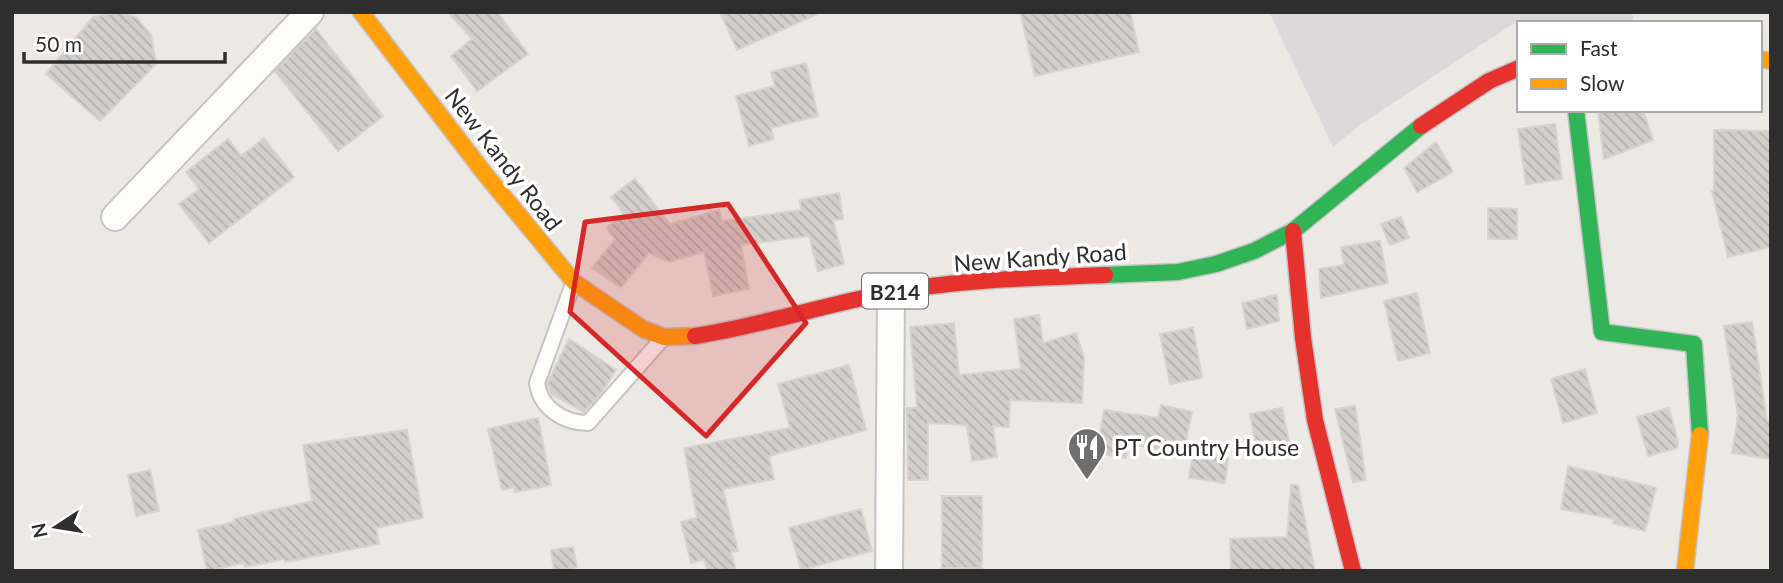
<svg xmlns="http://www.w3.org/2000/svg" width="1783" height="583" font-family="Lato,sans-serif">
	<style>
		.industrial { fill: #dcd9db }
		.building { fill: url(#building-back-hatch); stroke: #d7d4d0; stroke-width: 2 }
		.lines { fill: none; stroke-linecap: round; stroke-linejoin: round }
		.lane-casing { stroke: #c5c4c5; stroke-width: 18 }
		.street-casing { stroke: #c5c4c5; stroke-width: 30 }
		.fast-casing { stroke: #c5c4c5; stroke-width: 19 }
		.slow-casing { stroke: #c5c4c5; stroke-width: 19 }
		.jam-casing { stroke: #c5c4c5; stroke-width: 19 }
		.lane { stroke: #fcfcfb; stroke-width: 14 }
		.street { stroke: #fcfcfb; stroke-width: 26 }
		.fast { stroke: #30b455; stroke-width: 16 }
		.slow { stroke: #ff9f0a; stroke-width: 16 }
		.jam { stroke: #e5322d; stroke-width: 16 }
		.marked { fill: #d62828; fill-opacity: 0.2; stroke: #d62828; stroke-width: 5; stroke-linejoin: round }
		.labels { text-anchor: middle; dominant-baseline: central; stroke-width: 7; stroke-linejoin: round; paint-order: stroke }
		.shield { fill: #fff; stroke: #6d6d6d; stroke-width: 2 }
		.shield-label { font-size: 21px; font-weight: bold; fill: #2e2e2e }
		.street-label { font-size: 23px; fill: #2e2e2e; stroke: #fff }
		.poi-label { font-size: 23px; fill: #2e2e2e; stroke: #fff; text-anchor: start }
	</style>
	<defs>
		<pattern id="building-back-hatch" width="6" height="6" patternUnits="userSpaceOnUse" patternTransform="scale(1.75)"><rect width="6" height="6" fill="#d1cecb"/><path d="M-1 5l2 2M0 0l6 6M5-1l2 2" fill="none" stroke="#b4b1af"/></pattern>
	</defs>
	<rect width="100%" height="100%" fill="#ece8e4"/>
	<path class="industrial" d="M 1269,12 L 1632,12 L 1634,22 L 1513,24 L 1361,124 L 1333,147 Z"/>
	<path class="building" d="M 121,12 L 137,18 L 151,35 L 156,64 L 100,121 L 46,74 L 93,17 Z
		M 448,12 L 497,12 L 528,54 L 477,91 L 451,56 L 472,39 Z
		M 720,12 L 822,12 L 737,50 Z
		M 1020,12 L 1130,12 L 1139,52 L 1035,76 Z
		M 316,29 L 383,116 L 338,151 L 275,71 Z
		M 806,63 L 818,116 L 771,128 L 774,139 L 749,146 L 736,96 L 775,86 L 771,72 Z
		M 1598,110 L 1643,110 L 1653,140 L 1604,159 Z
		M 1555,124 L 1562,179 L 1526,184 L 1518,129 Z
		M 1714,130 L 1771,131 L 1771,247 L 1728,257 L 1712,191 L 1714,191 Z
		M 264,138 L 294,177 L 209,243 L 179,204 L 199,189 L 186,172 L 228,139 L 241,156 Z
		M 1436,142 L 1453,172 L 1417,192 L 1404,168 Z
		M 635,179 L 670,224 L 719,210 L 722,221 L 801,210 L 800,200 L 839,193 L 843,219 L 833,220 L 844,264 L 818,271 L 809,236 L 741,245 L 749,289 L 713,296 L 704,252 L 669,262 L 649,253 L 621,288 L 592,268 L 615,239 L 606,228 L 624,214 L 611,197 Z
		M 1488,208 L 1517,209 L 1517,239 L 1488,239 Z
		M 1401,217 L 1409,238 L 1390,245 L 1381,224 Z
		M 1380,241 L 1388,283 L 1321,298 L 1319,269 L 1344,265 L 1341,247 Z
		M 1417,293 L 1430,353 L 1398,361 L 1384,301 Z
		M 1277,295 L 1279,321 L 1247,329 L 1242,303 Z
		M 1039,315 L 1043,343 L 1076,333 L 1084,358 L 1082,403 L 1010,400 L 1009,427 L 993,426 L 997,457 L 972,461 L 967,425 L 928,423 L 928,480 L 908,480 L 907,408 L 917,408 L 910,327 L 954,323 L 959,375 L 1021,369 L 1014,319 Z
		M 1752,322 L 1767,421 L 1771,421 L 1771,459 L 1732,453 L 1738,415 L 1724,326 Z
		M 1193,328 L 1202,378 L 1170,384 L 1160,334 Z
		M 569,339 L 616,370 L 602,392 L 584,412 L 551,394 L 547,384 Z
		M 849,365 L 866,430 L 769,456 L 774,479 L 723,489 L 738,551 L 731,552 L 736,571 L 707,571 L 704,559 L 691,563 L 681,522 L 697,518 L 684,448 L 790,428 L 778,384 Z
		M 1585,369 L 1597,413 L 1563,423 L 1551,379 Z
		M 1161,405 L 1192,412 L 1183,455 L 1128,443 L 1126,458 L 1097,453 L 1104,410 L 1158,418 Z
		M 1355,406 L 1366,480 L 1353,482 L 1335,409 Z
		M 1282,408 L 1291,450 L 1258,456 L 1250,414 Z
		M 1669,408 L 1678,441 L 1677,448 L 1648,456 L 1637,417 Z
		M 538,418 L 551,485 L 515,492 L 514,487 L 502,490 L 488,429 Z
		M 407,430 L 423,518 L 376,528 L 379,544 L 285,562 L 284,559 L 245,567 L 244,563 L 207,571 L 198,530 L 235,522 L 234,519 L 312,501 L 303,445 Z
		M 1193,452 L 1228,458 L 1225,483 L 1189,478 Z
		M 1568,466 L 1656,488 L 1645,531 L 1613,523 L 1615,519 L 1561,509 Z
		M 150,470 L 159,511 L 136,516 L 128,475 Z
		M 1291,485 L 1298,485 L 1315,571 L 1231,571 L 1230,539 L 1287,537 Z
		M 942,496 L 982,496 L 982,568 L 942,568 Z
		M 861,509 L 872,551 L 801,570 L 789,528 Z
		M 573,547 L 577,567 L 554,571 L 551,550 Z"/>
	<g class="lines">
		<defs>
			<path id="lane" d="M 573,284 L 537,383 C 540,408 564,423 588,423 L 663,338"/>
			<path id="street" d="M 115,217 L 310,12
				M 889,571 L 891,292"/>
			<path id="fast" d="M 1576,110 L 1602,332 L 1694,344 L 1700,435
				M 1105,275 L 1178,272 L 1216,264 L 1254,251 L 1293,231 L 1421,126"/>
			<path id="slow" d="M 361,12 L 485,174 L 574,282 L 643,329 L 664,337 L 695,336
				M 1760,59 L 1771,61
				M 1685,571 L 1700,435"/>
			<path id="jam" d="M 1421,126 L 1489,81 L 1519,68
				M 1293,231 L 1303,338 L 1315,420 L 1353,571
				M 695,336 C 760,326 823,305 887,293 C 959,279 1033,278 1105,275"/>
		</defs>
		<use href="#lane" class="lane-casing"/>
		<use href="#street" class="street-casing"/>
		<use href="#fast" class="fast-casing"/>
		<use href="#slow" class="slow-casing"/>
		<use href="#jam" class="jam-casing"/>
		<use href="#lane" class="lane"/>
		<use href="#street" class="street"/>
		<use href="#fast" class="fast"/>
		<use href="#slow" class="slow"/>
		<use href="#jam" class="jam"/>
	</g>
	<path class="marked" d="M 728,204 L 806,323 L 706,436 L 570,312 L 585,222 Z"/>
	<defs>
		<symbol id="restaurant-pin" viewBox="-11 -11 22 30"><path d="M0 17L-7.5 6A9.5 9.5 0 1 1 7.5 6Z" fill="#706f6e" stroke="#fff"/><path d="M-5-6h1v4h1v-4h1v4h1v-4h1v5L-1.5 .5V6h-2V.5L-5-1ZM5-6V6H3V1.5H1.5Q1.5-4 5-6Z" fill="#fff"/></symbol>
	</defs>
	<g fill-rule="evenodd">
		<use href="#restaurant-pin" x="1065" y="425" width="44" height="60"/>
	</g>
	<g class="labels">
		<rect class="shield" x="862" y="273.5" width="66" height="35" rx="5"/>
		<g class="shield-label">
			<text x="895" y="291">B214</text>
		</g>
		<g class="street-label">
			<text transform="translate(504 159) rotate(52)">New Kandy Road</text>
			<text transform="translate(1040 257) rotate(-4)">New Kandy Road</text>
		</g>
		<g class="poi-label">
			<text x="1114" y="447">PT Country House</text>
		</g>
	</g>
	<rect width="1783" height="583" fill="none" stroke="#2e2e2e" stroke-width="28"/>
	<rect x="1517" y="21" width="245" height="91" fill="#ffffff" stroke="#ababab" stroke-width="2"/>
	<rect x="1531" y="44" width="35" height="10" fill="#30b455" stroke="#ababab" stroke-width="2"/>
	<text x="1580" y="56" font-size="21" fill="#2e2e2e">Fast</text>
	<rect x="1531" y="79" width="35" height="10" fill="#ff9f0a" stroke="#ababab" stroke-width="2"/>
	<text x="1580" y="91" font-size="21" fill="#2e2e2e">Slow</text>
	<g transform="translate(56 527) rotate(258)" stroke="#ffffff" stroke-width="5" paint-order="stroke">
	<path d="M0-5L12 26L0 18L-12 26Z" fill="#2e2e2e"/>
	<text y="-10" font-size="19" font-weight="bold" text-anchor="middle" fill="#2e2e2e">N</text>
	</g>
	<path d="M24 52v10h201v-10" fill="none" stroke="#2e2e2e" stroke-width="3.5"/>
	<text x="35" y="52" font-size="21" fill="#2e2e2e" stroke="#ffffff" stroke-width="5" paint-order="stroke">50 m</text>
</svg>
